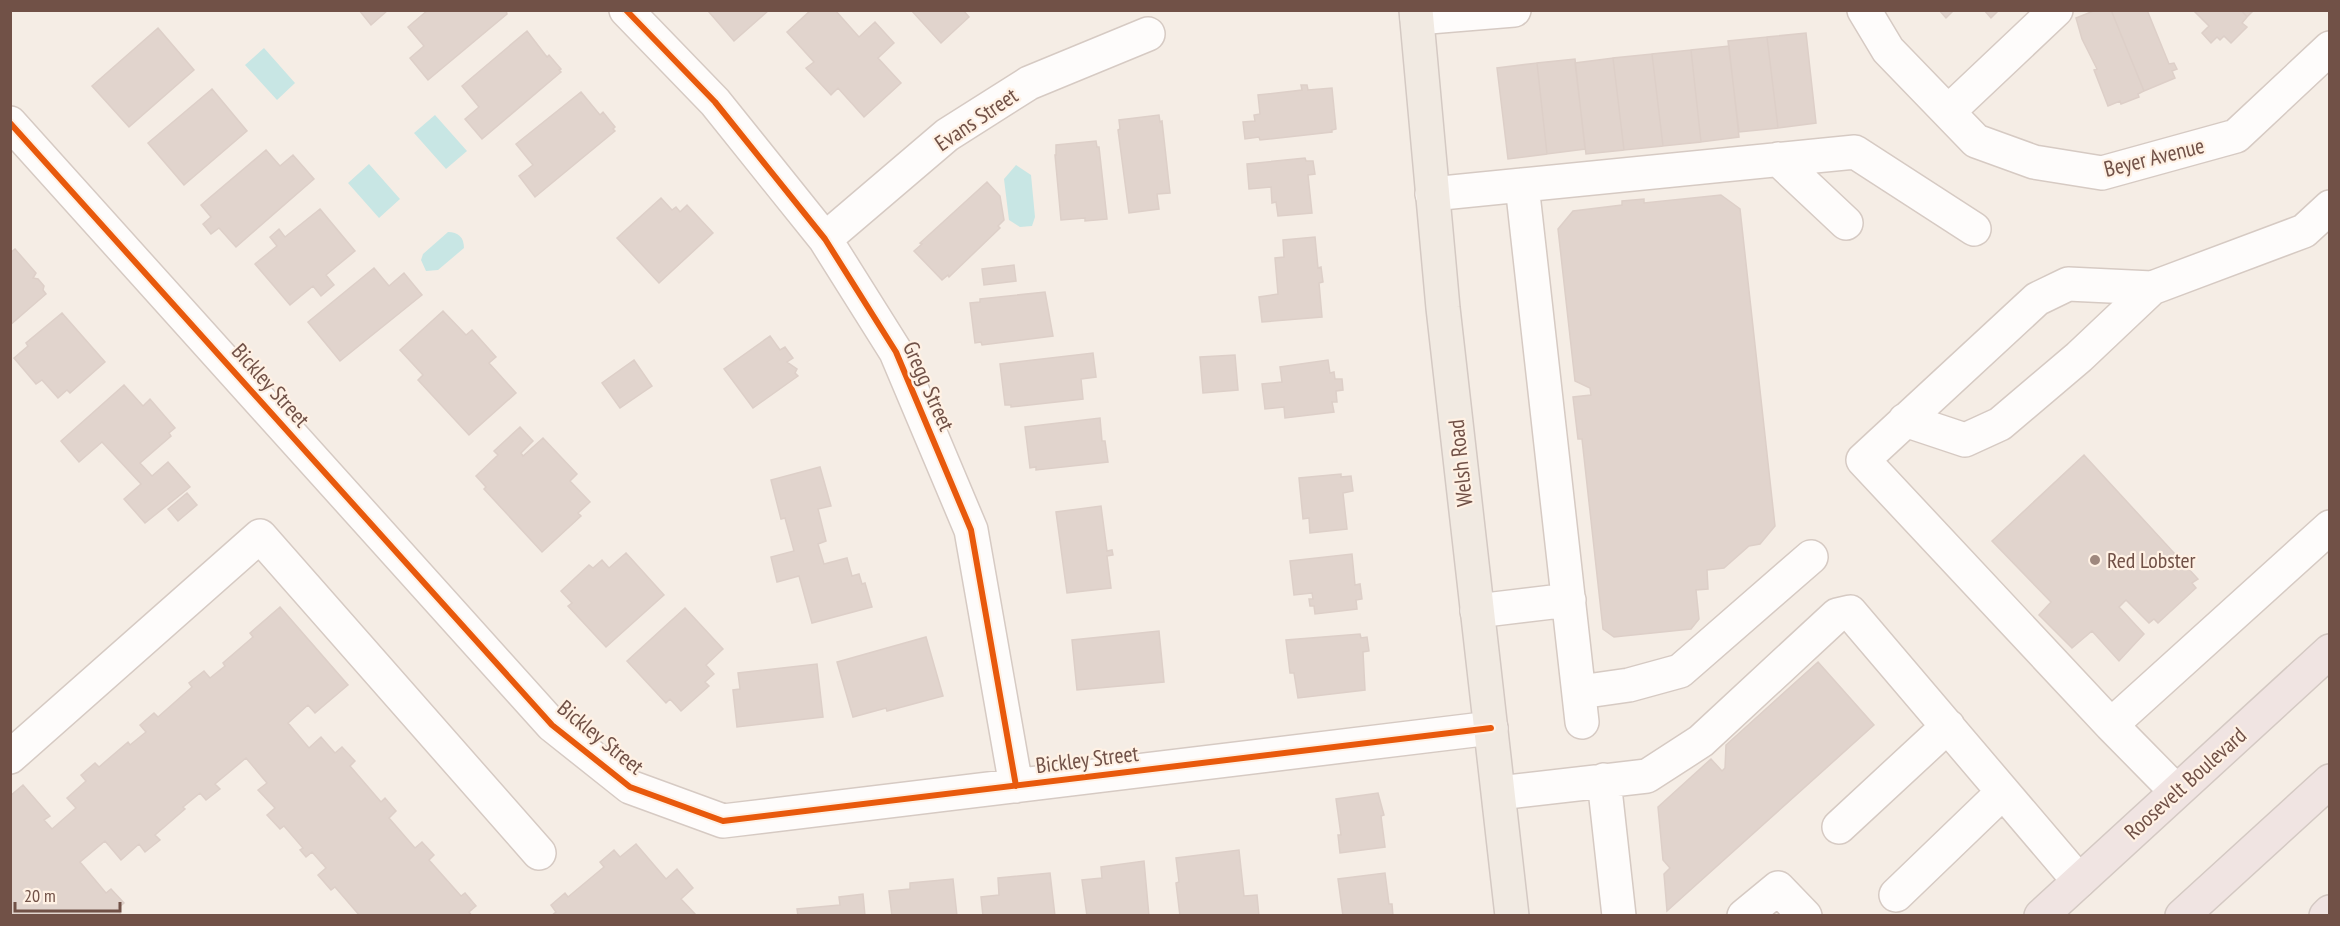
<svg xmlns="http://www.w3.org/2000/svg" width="2340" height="926" font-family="'PT Sans Narrow',sans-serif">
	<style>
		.water { fill: #c8e6e4 }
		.building { fill: #e1d4cd; stroke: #ddcfc8; stroke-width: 1.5 }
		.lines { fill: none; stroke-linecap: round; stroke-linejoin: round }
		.minor-casing { stroke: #d6cac3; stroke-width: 36 }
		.major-casing { stroke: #d4c9c3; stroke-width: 36 }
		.highway-casing { stroke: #d4c9c3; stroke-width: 36 }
		.minor { stroke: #fefcfb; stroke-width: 33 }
		.major { stroke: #f1eae2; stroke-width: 33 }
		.highway { stroke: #f0e4e2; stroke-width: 33 }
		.cycleway-casing { stroke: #fff1e4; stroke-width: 10 }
		.cycleway { stroke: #e8590c; stroke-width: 6 }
		.poi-dot { fill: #9f887e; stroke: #fff1e4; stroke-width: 2 }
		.labels { text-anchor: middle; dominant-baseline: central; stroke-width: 4.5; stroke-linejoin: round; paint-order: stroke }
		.street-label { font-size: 22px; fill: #715147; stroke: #fff1e4 }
		.poi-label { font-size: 22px; fill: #715147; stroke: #fff1e4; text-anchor: start }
	</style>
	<rect width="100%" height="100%" fill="#f5ede5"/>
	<path class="water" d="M 264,48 L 295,83 L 277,100 L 245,65 Z
		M 435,115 L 467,151 L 446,169 L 414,133 Z
		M 369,164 L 400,199 L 379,218 L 348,183 Z
		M 1016,165 L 1031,175 L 1035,217 L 1032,226 L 1020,227 L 1009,220 L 1004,179 Z
		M 448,232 C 458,232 464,237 464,248 L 438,270 L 426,271 L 421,260 L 423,254 Z"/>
	<path class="building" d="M 359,10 L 388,10 L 371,25 Z
		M 428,10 L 506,10 L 507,14 L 428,80 L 410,58 L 424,46 L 408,27 Z
		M 711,10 L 769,10 L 734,41 L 709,12 Z
		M 811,10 L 835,10 L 859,37 L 875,22 L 894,43 L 878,58 L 901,83 L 864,117 L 838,88 L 831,95 L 806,68 L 814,62 L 787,32 Z
		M 911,10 L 963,10 L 969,17 L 941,43 Z
		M 1939,10 L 1954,10 L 1946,18 Z
		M 1984,10 L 1999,10 L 1991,18 Z
		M 2096,10 L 2111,10 L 2144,91 L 2138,94 L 2139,97 L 2121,104 L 2120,101 L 2108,106 L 2094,70 L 2097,69 L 2082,39 L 2076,18 Z
		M 2111,10 L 2147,10 L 2169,64 L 2174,63 L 2177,69 L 2172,71 L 2175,78 L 2144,91 Z
		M 2193,10 L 2241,10 L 2247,17 L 2242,23 L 2247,27 L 2231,43 L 2224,36 L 2220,40 L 2217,37 L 2211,43 L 2202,33 L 2209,26 Z
		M 2241,10 L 2254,10 L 2247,17 Z
		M 158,28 L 194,70 L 129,127 L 92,86 Z
		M 527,31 L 547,57 L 549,55 L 561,69 L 559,70 L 561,72 L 482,139 L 465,119 L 479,107 L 462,86 Z
		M 1806,33 L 1816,123 L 1778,128 L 1767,37 Z
		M 1767,37 L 1778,128 L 1739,132 L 1728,41 Z
		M 1729,46 L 1739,137 L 1701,142 L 1691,50 Z
		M 1691,50 L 1701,142 L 1663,146 L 1652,54 Z
		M 1652,54 L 1663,146 L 1624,150 L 1613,58 Z
		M 1613,58 L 1624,150 L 1586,154 L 1575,63 Z
		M 1575,59 L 1585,149 L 1547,154 L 1537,63 Z
		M 1537,63 L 1547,154 L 1508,159 L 1497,68 Z
		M 1301,85 L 1307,85 L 1308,90 L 1332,88 L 1336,129 L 1332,130 L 1332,132 L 1260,140 L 1259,137 L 1245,139 L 1243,122 L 1255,121 L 1254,115 L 1260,114 L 1258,95 L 1302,90 Z
		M 212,89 L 247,131 L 184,185 L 148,143 Z
		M 581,92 L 600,115 L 603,112 L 615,127 L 613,129 L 615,131 L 535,197 L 519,176 L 533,165 L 516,144 Z
		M 1159,115 L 1160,122 L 1162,121 L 1170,193 L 1157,194 L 1159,209 L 1129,213 L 1118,130 L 1120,129 L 1119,120 Z
		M 1096,141 L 1097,147 L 1099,147 L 1107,219 L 1085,221 L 1085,218 L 1061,220 L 1055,155 L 1056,155 L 1056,145 Z
		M 266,150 L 280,166 L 293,155 L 314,179 L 236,247 L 219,228 L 211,234 L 203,224 L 211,217 L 201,205 Z
		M 1305,158 L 1306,161 L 1313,161 L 1315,174 L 1308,175 L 1312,213 L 1278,216 L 1276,202 L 1272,203 L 1271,187 L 1249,189 L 1247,164 Z
		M 987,182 L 1000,196 L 1004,220 L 998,226 L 1000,228 L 949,277 L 948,275 L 942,280 L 914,251 L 922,244 L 920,243 Z
		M 1721,195 L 1740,209 L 1775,526 L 1760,544 L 1749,546 L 1724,568 L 1707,570 L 1708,589 L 1696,590 L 1699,619 L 1691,629 L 1614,637 L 1603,629 L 1582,439 L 1578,439 L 1573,397 L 1591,395 L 1590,388 L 1575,381 L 1558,229 L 1573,211 L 1622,205 L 1622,201 L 1644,199 L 1644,203 Z
		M 661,198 L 672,210 L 676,207 L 680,212 L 687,205 L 713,233 L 659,283 L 617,238 Z
		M 320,209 L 355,251 L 326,275 L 334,285 L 321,296 L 313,286 L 290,305 L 255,264 L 277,246 L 270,237 L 279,229 L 285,237 Z
		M 1315,237 L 1318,268 L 1321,267 L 1323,282 L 1319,283 L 1322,317 L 1262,322 L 1259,297 L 1278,294 L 1275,258 L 1284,257 L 1283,240 Z
		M 15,249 L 36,273 L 33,278 L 38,279 L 44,286 L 43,290 L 46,294 L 10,325 L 10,253 Z
		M 1014,265 L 1016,281 L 984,285 L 982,269 Z
		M 374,268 L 389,286 L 404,273 L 422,295 L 340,361 L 308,322 Z
		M 1045,292 L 1053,336 L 982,345 L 981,342 L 975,343 L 970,303 L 980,302 L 980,299 Z
		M 443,311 L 466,335 L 472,330 L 496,357 L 489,363 L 516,393 L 469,435 L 418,380 L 423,375 L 400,350 Z
		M 62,313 L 105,362 L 70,393 L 67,390 L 58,398 L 42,380 L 36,384 L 14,358 L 28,346 L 26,343 Z
		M 770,336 L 780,350 L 785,347 L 793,358 L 787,362 L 797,369 L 795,373 L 798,376 L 753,408 L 724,369 Z
		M 1093,353 L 1096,377 L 1081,379 L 1083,399 L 1011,407 L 1011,405 L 1005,405 L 1000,364 Z
		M 1235,355 L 1238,390 L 1203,393 L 1200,357 Z
		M 634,360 L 652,386 L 620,408 L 602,383 Z
		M 1328,360 L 1330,373 L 1334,372 L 1335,379 L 1342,379 L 1343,390 L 1336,391 L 1337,402 L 1332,402 L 1334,412 L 1285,418 L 1284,407 L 1265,409 L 1262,384 L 1282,382 L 1280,367 Z
		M 124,385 L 143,406 L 150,399 L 175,428 L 169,433 L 171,436 L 140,463 L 152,476 L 168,462 L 190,487 L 145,523 L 124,499 L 141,484 L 102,442 L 79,462 L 61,441 Z
		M 1100,418 L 1102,441 L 1105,441 L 1108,462 L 1036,470 L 1036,467 L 1030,468 L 1025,427 Z
		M 520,427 L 533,441 L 521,453 L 523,456 L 543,438 L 577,474 L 570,481 L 590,502 L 578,513 L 581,516 L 542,552 L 484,489 L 486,487 L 476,476 L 498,455 L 494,451 Z
		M 2084,455 L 2198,579 L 2192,583 L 2196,588 L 2158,623 L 2154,619 L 2149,623 L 2126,600 L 2119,607 L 2144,634 L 2119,661 L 2092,631 L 2072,648 L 2039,615 L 2051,602 L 1992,541 Z
		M 820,467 L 831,506 L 818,509 L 826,541 L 818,544 L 824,564 L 847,558 L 852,576 L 859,574 L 862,584 L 865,583 L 872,607 L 812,623 L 799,576 L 777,582 L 771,557 L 794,551 L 785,518 L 781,519 L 771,480 Z
		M 1341,474 L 1341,477 L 1351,476 L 1353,491 L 1343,493 L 1347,529 L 1310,533 L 1309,518 L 1303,519 L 1299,478 Z
		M 187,493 L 197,505 L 178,521 L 168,509 Z
		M 1101,506 L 1107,551 L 1112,550 L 1113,555 L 1107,556 L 1111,588 L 1067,593 L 1056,512 Z
		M 626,553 L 664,595 L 606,647 L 568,606 L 572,603 L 561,591 L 589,565 L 593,568 L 602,560 L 609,568 Z
		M 1352,554 L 1355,585 L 1360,584 L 1362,599 L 1356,600 L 1357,609 L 1315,614 L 1314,606 L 1310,606 L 1309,599 L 1313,599 L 1312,593 L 1294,595 L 1290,561 Z
		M 280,607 L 348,685 L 315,713 L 308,705 L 288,723 L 309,748 L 321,737 L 335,753 L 342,747 L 355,761 L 350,766 L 381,802 L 385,798 L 396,811 L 389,818 L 415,848 L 422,842 L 434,855 L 429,860 L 461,896 L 465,893 L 476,906 L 469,912 L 472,916 L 360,916 L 335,887 L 331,890 L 318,875 L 326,868 L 312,852 L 306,857 L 300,850 L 303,848 L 284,826 L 280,829 L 267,815 L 275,808 L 258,790 L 267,783 L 246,758 L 215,784 L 220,789 L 206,800 L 200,793 L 183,807 L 185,809 L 155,835 L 160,840 L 145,852 L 139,844 L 121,860 L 105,841 L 80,862 L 106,893 L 111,889 L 124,903 L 117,909 L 122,916 L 10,916 L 10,796 L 23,785 L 50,816 L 44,820 L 52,829 L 76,808 L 67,798 L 86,781 L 81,775 L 95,763 L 99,767 L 128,742 L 130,745 L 146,732 L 140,725 L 154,713 L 158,717 L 192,687 L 189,683 L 204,671 L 210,678 L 225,666 L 223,663 L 253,637 L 250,633 Z
		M 685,608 L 723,649 L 706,665 L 714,674 L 705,682 L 709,686 L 681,711 L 670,699 L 666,703 L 627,661 Z
		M 1159,631 L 1164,682 L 1077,690 L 1072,640 Z
		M 1360,634 L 1361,638 L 1367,637 L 1369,651 L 1363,652 L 1365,690 L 1298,698 L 1294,673 L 1290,673 L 1286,640 Z
		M 926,637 L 943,696 L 887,711 L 886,708 L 853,717 L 837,662 Z
		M 1818,662 L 1874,725 L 1667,911 L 1664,874 L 1670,868 L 1663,860 L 1658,807 L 1711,759 L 1722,771 L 1725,768 L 1726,745 Z
		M 817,664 L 823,717 L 737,727 L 733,690 L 740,689 L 738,673 Z
		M 1378,793 L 1384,815 L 1381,816 L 1385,847 L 1340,853 L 1338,835 L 1341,835 L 1336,799 Z
		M 636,844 L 666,879 L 677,869 L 693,888 L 681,899 L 695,914 L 694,916 L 551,916 L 556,912 L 551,905 L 565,893 L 568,897 L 604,867 L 600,862 L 614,850 L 620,857 Z
		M 1239,850 L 1244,896 L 1257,895 L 1259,916 L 1180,916 L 1176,883 L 1179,882 L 1176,858 Z
		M 1144,861 L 1149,916 L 1087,916 L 1082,880 L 1102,878 L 1101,867 Z
		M 1050,873 L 1055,916 L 983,916 L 981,897 L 999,895 L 998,878 Z
		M 1385,873 L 1389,904 L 1392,904 L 1393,916 L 1343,916 L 1338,879 Z
		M 953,879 L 957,916 L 892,916 L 889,891 L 910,889 L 910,883 Z
		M 863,894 L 865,916 L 798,916 L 797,909 L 840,905 L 839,897 Z"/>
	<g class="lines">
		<defs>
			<path id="minor" d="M 626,10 L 715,102 L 825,239 L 896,352 L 971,530 L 1016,786
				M 1864,10 L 1888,50 L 1976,141 L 2034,162 L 2102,173 L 2236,136 L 2330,48
				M 1417,18 L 1514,10
				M 1948,112 L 2056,10
				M 10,123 L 552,725 L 630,787 L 723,821 L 1491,728
				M 1778,159 L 1846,223
				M 1522,185 L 1582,722
				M 1432,194 L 1855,152 L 1974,229
				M 825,239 L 947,135 L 1029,83 L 1148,34
				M 1905,420 L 1965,440 L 2000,424 L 2079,357 L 2152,288
				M 1477,611 L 1569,600
				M 1580,692 L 1629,685 L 1680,671 L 1811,557
				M 2111,725 L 2330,527
				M 10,757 L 260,536 L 539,853
				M 1604,780 L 1619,916
				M 2176,791 L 2111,725 L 1863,460 L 2037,299 L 2068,284 L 2152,288 L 2304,231 L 2330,207
				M 1499,793 L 1647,776 L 1701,741 L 1837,615 L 1850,612 L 2079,881
				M 1839,827 L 1948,726
				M 1896,895 L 2003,792
				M 1744,916 L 1778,888 L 1805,916"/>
			<path id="major" d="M 1416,10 L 1443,308 L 1512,916"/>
			<path id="highway" d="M 2041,916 L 2330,651
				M 2182,916 L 2330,781
				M 2326,916 L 2330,912"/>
		</defs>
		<use href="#minor" class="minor-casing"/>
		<use href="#major" class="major-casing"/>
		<use href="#highway" class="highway-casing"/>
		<use href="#minor" class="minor"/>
		<use href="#major" class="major"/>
		<use href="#highway" class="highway"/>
		<defs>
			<path id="cycleway" d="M 626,10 L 715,102 L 825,239 L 896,352 L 971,530 L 1016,786
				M 10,123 L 552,725 L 630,787 L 723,821 L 1491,728"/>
		</defs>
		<use href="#cycleway" class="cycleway-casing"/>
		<use href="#cycleway" class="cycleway"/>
	</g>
	<circle class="poi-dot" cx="2095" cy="560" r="6"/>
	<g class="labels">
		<g class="street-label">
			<text transform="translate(976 119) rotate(-34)">Evans Street</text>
			<text transform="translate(2154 157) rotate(-14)">Beyer Avenue</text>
			<text transform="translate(271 385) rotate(48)">Bickley Street</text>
			<text transform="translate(929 386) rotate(66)">Gregg Street</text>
			<text transform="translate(1460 463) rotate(-96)">Welsh Road</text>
			<text transform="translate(601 737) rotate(39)">Bickley Street</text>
			<text transform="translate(1087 759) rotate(-7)">Bickley Street</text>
			<text transform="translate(2185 783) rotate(-42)">Roosevelt Boulevard</text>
		</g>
		<g class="poi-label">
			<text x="2107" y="560">Red Lobster</text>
		</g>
	</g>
	<rect width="2340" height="926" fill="none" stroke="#715147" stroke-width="24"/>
	<path d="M15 902v9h105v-9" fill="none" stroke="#715147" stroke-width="3"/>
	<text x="24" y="902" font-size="18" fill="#715147" stroke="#fff1e4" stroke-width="4.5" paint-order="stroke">20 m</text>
</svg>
